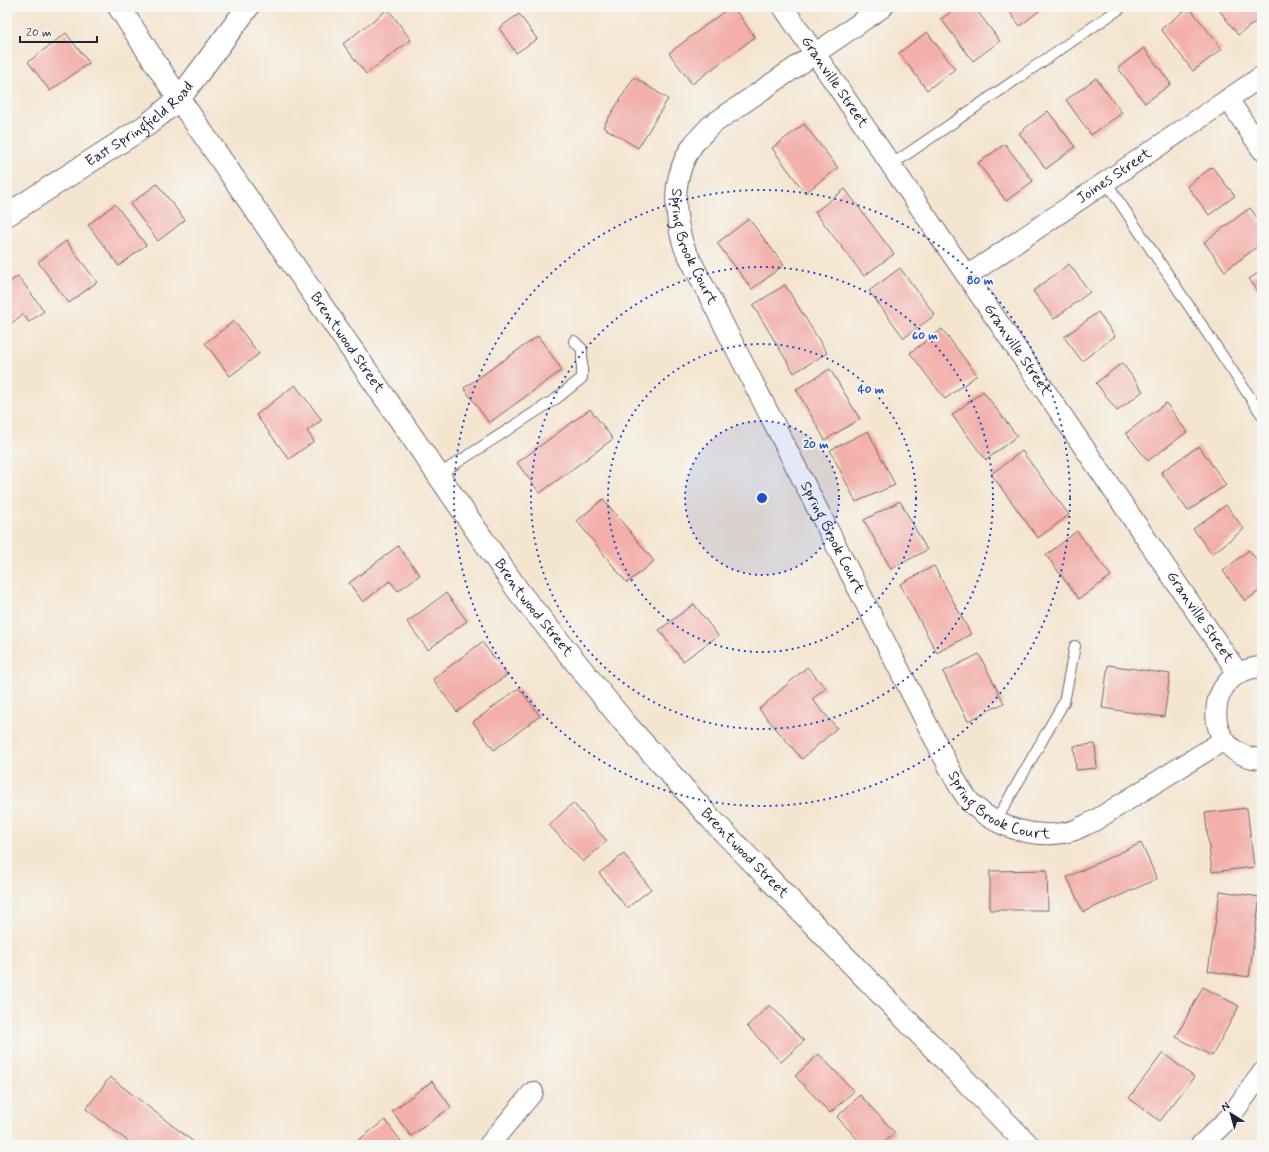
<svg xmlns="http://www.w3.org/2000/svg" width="1269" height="1152" font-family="Mynerve,sans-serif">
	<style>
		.building { fill: #f3b0aa }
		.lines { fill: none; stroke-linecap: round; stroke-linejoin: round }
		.lane-casing { stroke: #6c666f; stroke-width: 12 }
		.street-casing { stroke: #6c666f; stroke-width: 22 }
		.secondary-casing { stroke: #6c666f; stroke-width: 24 }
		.lane { stroke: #fff; stroke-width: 10 }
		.street { stroke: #fff; stroke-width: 20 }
		.secondary { stroke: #fff; stroke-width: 22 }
		.ring { fill: none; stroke: #1d4ed8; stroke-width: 2; stroke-dasharray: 2 4 }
		.labels { text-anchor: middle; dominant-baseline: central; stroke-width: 4; stroke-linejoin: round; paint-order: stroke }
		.street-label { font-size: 15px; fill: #22223b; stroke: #f6f6f2 }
		.centre { fill: #1d4ed8; stroke: #f6f6f2; stroke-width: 2 }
		.ring-label { font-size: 12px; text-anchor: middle; font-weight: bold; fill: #1d4ed8; stroke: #f6f6f2; stroke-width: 4; stroke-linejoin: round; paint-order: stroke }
	</style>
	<rect width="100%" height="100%" fill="#f6f6f2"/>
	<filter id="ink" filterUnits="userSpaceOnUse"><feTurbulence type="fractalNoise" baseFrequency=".025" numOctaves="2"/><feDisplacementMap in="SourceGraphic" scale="8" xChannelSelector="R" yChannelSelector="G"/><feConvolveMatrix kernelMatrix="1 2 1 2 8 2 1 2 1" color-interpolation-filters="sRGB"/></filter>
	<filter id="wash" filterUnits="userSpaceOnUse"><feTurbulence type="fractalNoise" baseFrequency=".012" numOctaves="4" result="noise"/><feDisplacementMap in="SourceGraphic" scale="16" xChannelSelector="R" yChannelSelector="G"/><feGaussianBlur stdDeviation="0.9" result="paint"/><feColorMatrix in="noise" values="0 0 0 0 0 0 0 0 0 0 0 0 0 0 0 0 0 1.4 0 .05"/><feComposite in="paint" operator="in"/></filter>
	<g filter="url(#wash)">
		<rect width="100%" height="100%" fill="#f4e5cf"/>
		<g id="blocks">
			<path class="building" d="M 730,7 L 733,7 L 755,37 L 692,84 L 669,53 Z
				M 958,7 L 974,7 L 1000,41 L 973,61 L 941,19 Z
				M 1006,7 L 1044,7 L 1020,26 Z
				M 1189,7 L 1222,49 L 1193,71 L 1161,29 Z
				M 1217,7 L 1262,7 L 1262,17 L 1238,35 Z
				M 388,9 L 411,40 L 366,74 L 343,44 Z
				M 519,14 L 537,39 L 516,53 L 499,28 Z
				M 927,32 L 955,69 L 927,90 L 899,53 Z
				M 66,33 L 89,63 L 50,91 L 28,62 Z
				M 1144,48 L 1171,84 L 1145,103 L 1118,68 Z
				M 634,77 L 668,99 L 638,148 L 603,127 Z
				M 1096,78 L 1122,113 L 1091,135 L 1066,100 Z
				M 1048,111 L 1075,147 L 1046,169 L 1019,133 Z
				M 804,124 L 838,168 L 805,193 L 772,148 Z
				M 1005,144 L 1033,181 L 1006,201 L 978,163 Z
				M 1212,167 L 1235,196 L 1209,215 L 1187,186 Z
				M 157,184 L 185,220 L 158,241 L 130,204 Z
				M 845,189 L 894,254 L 864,276 L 815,212 Z
				M 115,204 L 146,245 L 119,266 L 88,225 Z
				M 1250,208 L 1262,225 L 1262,243 L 1225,271 L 1204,242 Z
				M 749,219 L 784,265 L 752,289 L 717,243 Z
				M 66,241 L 97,282 L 69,303 L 38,262 Z
				M 1069,264 L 1090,292 L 1054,319 L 1033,291 Z
				M 900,268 L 935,315 L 904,338 L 869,291 Z
				M 1262,270 L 1262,296 L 1249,279 Z
				M 18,276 L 44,311 L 29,322 L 23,314 L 8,326 L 7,284 Z
				M 785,285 L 827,353 L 794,373 L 753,305 Z
				M 1098,312 L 1115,336 L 1082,361 L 1064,337 Z
				M 234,321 L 259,354 L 230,376 L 205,343 Z
				M 942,329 L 977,375 L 945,399 L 910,353 Z
				M 538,336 L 562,370 L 489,423 L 464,388 Z
				M 1122,363 L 1143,391 L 1117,411 L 1096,383 Z
				M 830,369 L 860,419 L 825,440 L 796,389 Z
				M 295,385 L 322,420 L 307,431 L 314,441 L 289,459 L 256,415 Z
				M 983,391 L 1017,436 L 986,460 L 952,415 Z
				M 1166,403 L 1187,432 L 1148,461 L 1126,433 Z
				M 590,409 L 613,439 L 540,493 L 517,463 Z
				M 868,431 L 895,485 L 856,502 L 830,450 Z
				M 1199,446 L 1226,485 L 1188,511 L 1161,472 Z
				M 1022,451 L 1069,515 L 1038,538 L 991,474 Z
				M 603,499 L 654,561 L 627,583 L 577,521 Z
				M 900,501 L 927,550 L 891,569 L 864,520 Z
				M 1226,505 L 1244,529 L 1212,554 L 1193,529 Z
				M 1077,531 L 1111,576 L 1079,599 L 1046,555 Z
				M 398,546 L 420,575 L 398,591 L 390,581 L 363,602 L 349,583 Z
				M 1249,550 L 1262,567 L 1262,589 L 1245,601 L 1223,571 Z
				M 934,566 L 971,634 L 937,653 L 900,584 Z
				M 446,593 L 467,621 L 428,650 L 407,622 Z
				M 694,604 L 718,636 L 683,661 L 659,630 Z
				M 482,642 L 507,675 L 457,712 L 433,679 Z
				M 979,654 L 1004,703 L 968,721 L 943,672 Z
				M 1108,665 L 1170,674 L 1164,717 L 1102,708 Z
				M 807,667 L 826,688 L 812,699 L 837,728 L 802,759 L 759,709 Z
				M 519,688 L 540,716 L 494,750 L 473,722 Z
				M 1095,744 L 1097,768 L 1076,770 L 1074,746 Z
				M 573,803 L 607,841 L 583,862 L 549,825 Z
				M 1247,808 L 1254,867 L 1212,872 L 1205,813 Z
				M 1141,843 L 1157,879 L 1083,912 L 1067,877 Z
				M 624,854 L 651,889 L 627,908 L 599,873 Z
				M 1047,870 L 1048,910 L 990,910 L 990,871 Z
				M 1220,891 L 1260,897 L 1249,977 L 1208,971 Z
				M 1203,987 L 1239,1006 L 1212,1056 L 1176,1037 Z
				M 770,1005 L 804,1041 L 781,1062 L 747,1026 Z
				M 1163,1053 L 1194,1077 L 1160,1121 L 1129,1098 Z
				M 819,1054 L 854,1091 L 830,1113 L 795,1076 Z
				M 110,1077 L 195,1143 L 193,1145 L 133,1145 L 86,1109 Z
				M 432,1081 L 451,1107 L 411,1136 L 392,1111 Z
				M 860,1095 L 895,1133 L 881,1145 L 863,1145 L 837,1117 Z
				M 385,1120 L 404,1145 L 352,1145 Z"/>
		</g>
	</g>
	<g filter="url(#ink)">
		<use href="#blocks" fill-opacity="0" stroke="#6c666f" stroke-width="1"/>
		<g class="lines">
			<defs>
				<path id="lane" d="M 891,165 L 1122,7
					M 1106,182 L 1262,415
					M 438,475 L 557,398 L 582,378 L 582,349 L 574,341
					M 996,821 L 1064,702 L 1075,646"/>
				<g id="street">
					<path id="s1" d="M 783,7 L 1238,673"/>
					<path id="s2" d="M 883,7 L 710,126 C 705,132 698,138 693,145 C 671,176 673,212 684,247 L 956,781 C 961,789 965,797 972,804 C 998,829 1040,841 1075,830 C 1081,827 1088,824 1094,821 L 1224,740"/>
					<path d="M 1228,99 L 1262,150"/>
					<path id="s3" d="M 967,276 L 1262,76"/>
					<path d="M 1262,667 C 1201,670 1201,757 1262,759"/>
					<path d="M 489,1145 L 533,1092"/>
					<path d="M 1201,1145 L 1230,1117 L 1262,1073"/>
				</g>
				<g id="secondary">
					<path id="s4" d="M 119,7 L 179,99 L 519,592 L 624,722 L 712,820 L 1028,1145"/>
					<path id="s5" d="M 7,215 L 147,125 L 179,99 L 248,7"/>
				</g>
			</defs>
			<use href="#lane" class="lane-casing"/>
			<use href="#street" class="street-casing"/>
			<use href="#secondary" class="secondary-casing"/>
			<use href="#lane" class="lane"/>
			<use href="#street" class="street"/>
			<use href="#secondary" class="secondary"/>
		</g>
	</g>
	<circle cx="762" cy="498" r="77" fill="#1d4ed8" fill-opacity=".12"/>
	<g class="ring">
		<circle cx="762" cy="498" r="77"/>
		<circle cx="762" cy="498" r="154"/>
		<circle cx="762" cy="498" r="231"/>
		<circle cx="762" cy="498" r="308"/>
	</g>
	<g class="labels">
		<g class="street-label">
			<text stroke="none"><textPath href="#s1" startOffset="91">Granville Street</textPath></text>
			<text stroke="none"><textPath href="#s5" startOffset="161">East Springfield Road</textPath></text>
			<text stroke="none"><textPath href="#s3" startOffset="178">Joines Street</textPath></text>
			<text stroke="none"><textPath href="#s2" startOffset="344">Spring Brook Court</textPath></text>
			<text stroke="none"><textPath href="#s4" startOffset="406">Brentwood Street</textPath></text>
			<text stroke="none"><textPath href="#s1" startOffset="415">Granville Street</textPath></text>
			<text stroke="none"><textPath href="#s2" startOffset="668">Spring Brook Court</textPath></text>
			<text stroke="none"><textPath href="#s4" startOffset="730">Brentwood Street</textPath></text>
			<text stroke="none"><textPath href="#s1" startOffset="739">Granville Street</textPath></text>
			<text stroke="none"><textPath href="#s2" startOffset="993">Spring Brook Court</textPath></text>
			<text stroke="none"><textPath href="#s4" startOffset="1054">Brentwood Street</textPath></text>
		</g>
	</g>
	<circle cx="762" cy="498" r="6" class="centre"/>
	<g class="ring-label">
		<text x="980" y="284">80 m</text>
		<text x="925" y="339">60 m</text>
		<text x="871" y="393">40 m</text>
		<text x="816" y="448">20 m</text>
	</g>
	<rect width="1269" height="1152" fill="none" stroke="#f6f6f2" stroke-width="24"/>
	<g transform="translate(1231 1114) rotate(323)" stroke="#f6f6f2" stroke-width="3" paint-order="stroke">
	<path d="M0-3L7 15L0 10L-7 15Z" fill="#22223b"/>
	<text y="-6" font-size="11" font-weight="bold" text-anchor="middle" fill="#22223b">N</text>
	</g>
	<path d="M20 36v6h77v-6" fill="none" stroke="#22223b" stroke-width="2"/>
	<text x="26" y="36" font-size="12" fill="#22223b" stroke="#f6f6f2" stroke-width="3" paint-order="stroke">20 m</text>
</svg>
